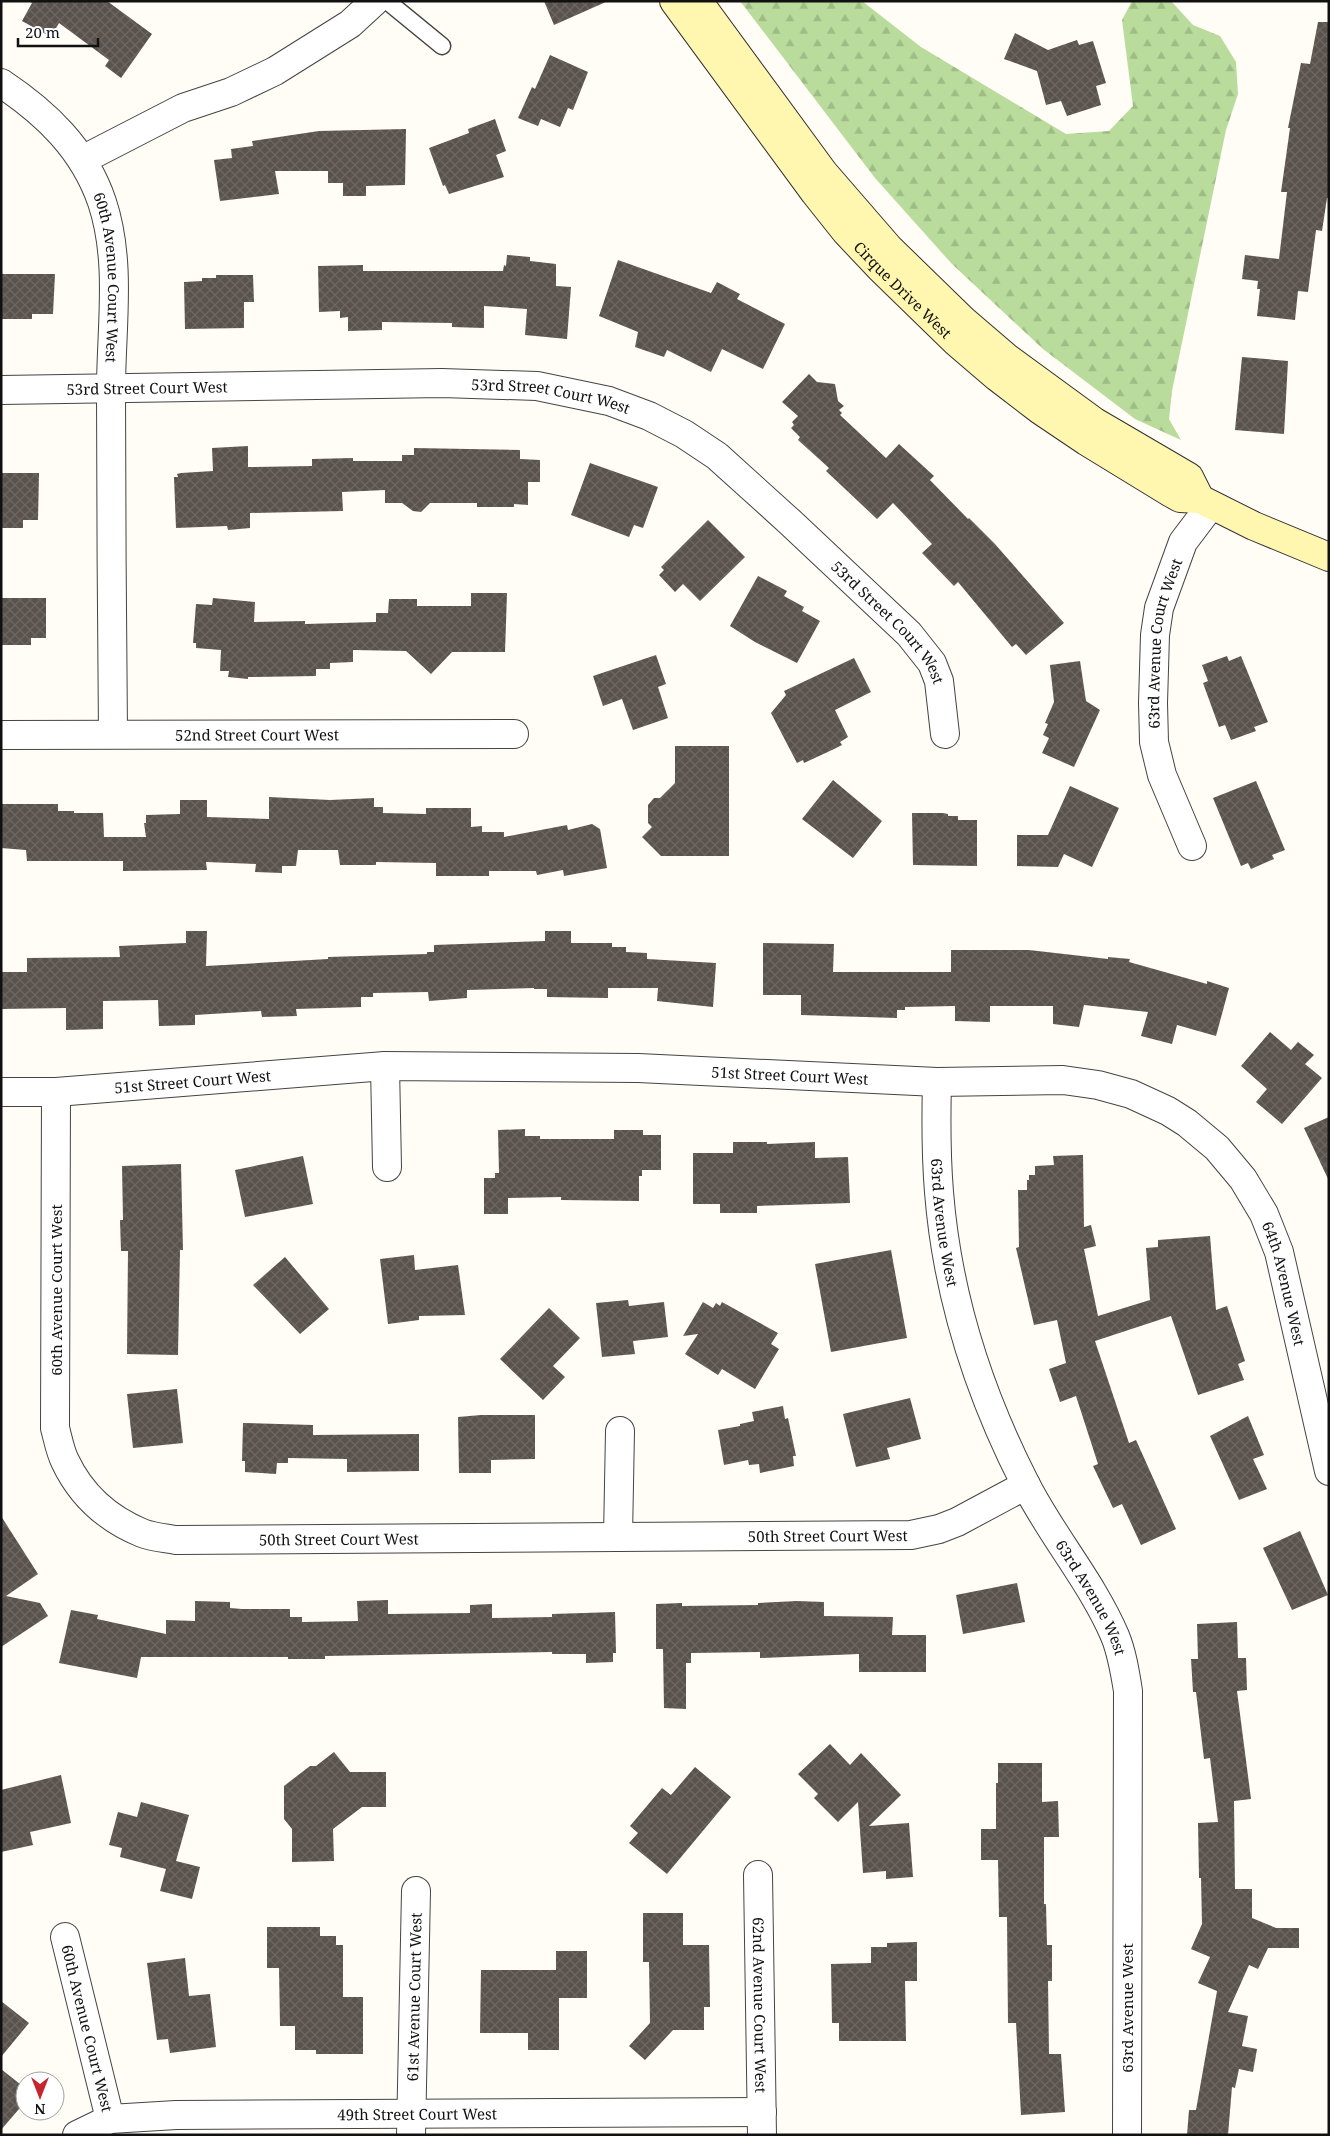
<svg xmlns="http://www.w3.org/2000/svg" width="1330" height="2136" font-family="'Noto Serif',serif">
	<style>
		.forest { fill: url(#forest-firs) }
		.building { fill: url(#building-cross-hatch) }
		.lines { fill: none; stroke-linecap: round; stroke-linejoin: round }
		.lane-casing { stroke: #444; stroke-width: 19 }
		.street-casing { stroke: #444; stroke-width: 30 }
		.secondary-casing { stroke: #333; stroke-width: 30 }
		.lane { stroke: #fff; stroke-width: 16 }
		.street { stroke: #fff; stroke-width: 28 }
		.secondary { stroke: #fff6b0; stroke-width: 28 }
		.labels { text-anchor: middle; dominant-baseline: central; stroke-width: 5; stroke-linejoin: round; paint-order: stroke }
		.street-label { font-size: 15px; fill: #111; stroke: #fff }
	</style>
	<defs>
		<pattern id="forest-firs" width="22" height="20" patternUnits="userSpaceOnUse" patternTransform="scale(1.25)"><rect width="22" height="20" fill="#b9dc9c"/><path d="M5 1l3.5 6h-7zM16 11l3.5 6h-7z" fill="#9ebc85"/></pattern>
		<pattern id="building-cross-hatch" width="8" height="8" patternUnits="userSpaceOnUse" patternTransform="scale(1.25)"><rect width="8" height="8" fill="#5a524d"/><path d="M0 0l8 8M0 8l8-8" fill="none" stroke="#6d6662"/></pattern>
	</defs>
	<rect width="100%" height="100%" fill="#fffdf5"/>
	<path class="forest" d="M 740,1 L 862,1 L 921,47 L 1066,134 L 1109,131 L 1133,106 L 1122,20 L 1132,1 L 1171,1 L 1193,25 L 1220,36 L 1236,62 L 1238,94 L 1226,130 L 1172,391 L 1169,419 L 1181,440 L 1135,419 L 1043,349 L 952,264 L 875,178 Z"/>
	<path class="building" d="M 29,1 L 107,1 L 152,34 L 121,78 L 105,66 L 109,60 L 59,23 L 51,37 L 22,21 L 32,3 Z
		M 544,1 L 608,1 L 554,25 Z
		M 1318,22 L 1329,22 L 1329,198 L 1327,198 L 1322,231 L 1316,230 L 1308,292 L 1298,291 L 1295,320 L 1257,316 L 1260,289 L 1257,289 L 1258,281 L 1242,279 L 1245,255 L 1279,259 L 1287,192 L 1281,192 L 1290,128 L 1288,128 L 1301,63 L 1310,64 Z
		M 1015,33 L 1048,50 L 1077,40 L 1079,45 L 1093,41 L 1106,83 L 1096,86 L 1101,105 L 1067,116 L 1061,101 L 1046,105 L 1037,71 L 1004,59 Z
		M 550,55 L 588,72 L 573,110 L 568,108 L 560,127 L 541,119 L 538,126 L 518,118 L 532,87 L 535,89 Z
		M 495,119 L 506,151 L 496,155 L 504,177 L 449,194 L 445,185 L 443,186 L 429,148 L 469,133 L 468,129 Z
		M 406,129 L 405,185 L 366,186 L 366,196 L 343,196 L 343,183 L 328,183 L 328,171 L 275,171 L 279,194 L 220,201 L 214,160 L 232,158 L 231,149 L 253,146 L 252,141 L 319,131 Z
		M 507,255 L 530,257 L 530,261 L 556,264 L 556,286 L 571,287 L 567,339 L 525,335 L 527,309 L 484,306 L 484,328 L 452,327 L 452,323 L 382,322 L 382,330 L 348,331 L 348,317 L 340,318 L 340,311 L 319,312 L 318,266 L 363,265 L 363,271 L 503,271 L 504,265 L 506,266 Z
		M 618,260 L 711,293 L 717,282 L 740,294 L 737,299 L 785,324 L 763,369 L 722,349 L 711,372 L 667,350 L 664,357 L 635,347 L 638,332 L 599,316 Z
		M 1,274 L 55,274 L 53,314 L 32,314 L 32,319 L 1,319 Z
		M 216,275 L 253,275 L 254,302 L 244,302 L 244,328 L 185,329 L 184,282 L 202,281 L 202,278 L 216,278 Z
		M 1242,357 L 1288,361 L 1284,434 L 1235,430 Z
		M 809,374 L 817,382 L 835,384 L 838,401 L 844,406 L 839,410 L 842,413 L 840,415 L 886,458 L 899,444 L 934,476 L 930,480 L 968,519 L 969,518 L 995,544 L 1064,623 L 1026,655 L 1016,644 L 1012,647 L 958,582 L 954,586 L 922,553 L 932,544 L 893,503 L 877,519 L 826,471 L 829,468 L 798,440 L 800,437 L 791,428 L 794,425 L 792,422 L 798,416 L 782,402 Z
		M 248,446 L 248,467 L 312,466 L 312,459 L 353,458 L 353,461 L 402,461 L 402,455 L 414,455 L 414,448 L 520,450 L 520,459 L 540,460 L 540,482 L 528,482 L 528,505 L 514,504 L 514,507 L 477,507 L 477,503 L 430,503 L 421,512 L 413,511 L 402,503 L 385,503 L 385,490 L 342,492 L 343,511 L 250,513 L 250,528 L 228,530 L 227,526 L 176,528 L 174,477 L 178,477 L 177,474 L 181,473 L 213,471 L 212,448 Z
		M 590,463 L 658,487 L 643,528 L 634,525 L 629,537 L 571,515 Z
		M 1,473 L 39,473 L 38,520 L 23,520 L 23,528 L 1,528 Z
		M 708,520 L 745,557 L 700,601 L 683,584 L 675,592 L 659,575 L 664,570 L 661,567 Z
		M 758,576 L 787,591 L 784,596 L 804,607 L 802,611 L 820,621 L 797,663 L 755,642 L 730,626 Z
		M 471,593 L 507,593 L 505,652 L 452,652 L 431,674 L 406,651 L 353,650 L 353,662 L 330,663 L 330,669 L 316,669 L 316,676 L 248,677 L 248,679 L 228,677 L 229,671 L 220,671 L 221,650 L 196,648 L 196,643 L 193,643 L 196,604 L 212,605 L 213,598 L 255,602 L 254,622 L 305,621 L 305,624 L 376,622 L 376,613 L 388,613 L 389,599 L 417,599 L 417,606 L 471,606 Z
		M 1,598 L 46,598 L 46,638 L 31,638 L 31,645 L 1,645 Z
		M 656,655 L 666,684 L 658,687 L 668,718 L 633,730 L 622,699 L 603,706 L 593,676 Z
		M 1227,656 L 1229,661 L 1241,656 L 1268,722 L 1254,727 L 1256,731 L 1231,740 L 1225,725 L 1219,727 L 1203,683 L 1208,681 L 1202,665 Z
		M 854,658 L 871,692 L 835,710 L 848,737 L 840,742 L 842,745 L 832,750 L 804,763 L 803,760 L 797,763 L 771,713 L 786,695 L 784,691 Z
		M 1080,661 L 1086,701 L 1100,710 L 1074,767 L 1042,753 L 1049,738 L 1043,735 L 1048,724 L 1045,723 L 1054,702 L 1050,665 Z
		M 675,746 L 729,746 L 729,856 L 661,856 L 642,837 L 652,827 L 648,823 L 648,805 L 654,798 L 660,798 L 675,783 Z
		M 833,780 L 882,821 L 853,858 L 802,819 Z
		M 1256,781 L 1285,850 L 1272,855 L 1274,859 L 1251,869 L 1248,863 L 1241,866 L 1213,798 Z
		M 1070,786 L 1119,808 L 1092,867 L 1064,854 L 1058,867 L 1017,866 L 1017,835 L 1048,835 Z
		M 269,797 L 330,800 L 374,798 L 374,807 L 383,807 L 383,813 L 426,814 L 426,808 L 471,808 L 471,827 L 482,826 L 482,832 L 504,832 L 504,837 L 567,825 L 568,830 L 592,824 L 600,829 L 607,868 L 564,876 L 563,870 L 537,875 L 536,871 L 489,871 L 489,876 L 436,876 L 436,863 L 376,862 L 376,865 L 340,865 L 338,850 L 298,850 L 296,866 L 282,866 L 282,873 L 255,872 L 256,864 L 206,862 L 207,870 L 123,871 L 123,861 L 27,861 L 26,850 L 1,848 L 1,804 L 58,804 L 58,811 L 74,811 L 74,813 L 103,813 L 104,837 L 146,837 L 144,823 L 146,823 L 146,815 L 180,814 L 180,800 L 207,800 L 207,817 L 269,819 Z
		M 912,813 L 943,813 L 948,814 L 948,816 L 958,816 L 958,820 L 977,820 L 977,866 L 913,865 Z
		M 186,931 L 207,931 L 206,966 L 328,959 L 328,957 L 427,954 L 427,952 L 434,952 L 434,945 L 545,941 L 545,931 L 571,931 L 571,943 L 612,943 L 612,947 L 626,947 L 626,952 L 647,953 L 647,959 L 716,963 L 713,1007 L 657,1001 L 658,988 L 608,988 L 608,998 L 547,997 L 547,989 L 534,989 L 534,988 L 467,990 L 467,998 L 429,1001 L 428,992 L 373,993 L 373,997 L 361,997 L 361,1007 L 296,1009 L 297,1016 L 262,1017 L 261,1011 L 195,1015 L 195,1025 L 159,1026 L 158,1000 L 103,1001 L 103,1029 L 66,1030 L 66,1008 L 1,1009 L 1,972 L 27,972 L 27,958 L 120,957 L 119,946 L 186,943 Z
		M 763,943 L 834,944 L 833,972 L 951,972 L 951,950 L 1029,950 L 1108,959 L 1108,957 L 1130,959 L 1129,962 L 1207,984 L 1207,981 L 1229,988 L 1216,1036 L 1177,1025 L 1172,1044 L 1141,1036 L 1148,1012 L 1084,1005 L 1079,1027 L 1053,1024 L 1053,1006 L 990,1006 L 990,1022 L 955,1021 L 955,1006 L 905,1007 L 905,1010 L 897,1010 L 897,1018 L 801,1015 L 801,995 L 763,995 Z
		M 1270,1032 L 1291,1050 L 1298,1042 L 1314,1055 L 1305,1064 L 1322,1078 L 1282,1124 L 1256,1102 L 1267,1089 L 1241,1066 Z
		M 1329,1117 L 1329,1181 L 1304,1128 Z
		M 525,1129 L 525,1136 L 540,1136 L 540,1139 L 614,1139 L 614,1130 L 643,1130 L 643,1135 L 661,1135 L 661,1170 L 642,1170 L 642,1176 L 639,1176 L 639,1201 L 561,1200 L 561,1197 L 508,1198 L 508,1214 L 484,1214 L 484,1178 L 495,1178 L 495,1173 L 499,1173 L 498,1130 Z
		M 733,1142 L 767,1142 L 767,1144 L 815,1142 L 815,1158 L 848,1157 L 850,1203 L 757,1206 L 757,1213 L 720,1213 L 720,1204 L 693,1204 L 693,1153 L 733,1153 Z
		M 1083,1155 L 1084,1227 L 1091,1225 L 1096,1246 L 1084,1249 L 1098,1316 L 1150,1300 L 1146,1248 L 1158,1247 L 1158,1240 L 1210,1236 L 1216,1310 L 1227,1306 L 1245,1361 L 1238,1364 L 1244,1380 L 1198,1395 L 1171,1316 L 1095,1341 L 1129,1443 L 1136,1440 L 1176,1529 L 1141,1545 L 1122,1504 L 1113,1508 L 1093,1466 L 1098,1464 L 1076,1396 L 1060,1402 L 1049,1369 L 1066,1363 L 1057,1320 L 1034,1325 L 1016,1248 L 1019,1247 L 1018,1190 L 1027,1190 L 1027,1180 L 1029,1180 L 1029,1175 L 1035,1175 L 1035,1166 L 1054,1165 L 1053,1156 Z
		M 303,1156 L 313,1204 L 245,1217 L 235,1170 Z
		M 181,1164 L 183,1250 L 180,1250 L 178,1355 L 127,1354 L 128,1251 L 121,1251 L 120,1220 L 123,1220 L 122,1166 Z
		M 891,1250 L 907,1338 L 831,1352 L 815,1264 Z
		M 414,1255 L 415,1270 L 458,1265 L 465,1315 L 419,1316 L 419,1320 L 388,1324 L 380,1259 Z
		M 285,1257 L 329,1309 L 300,1334 L 253,1285 Z
		M 628,1300 L 629,1306 L 664,1302 L 668,1337 L 633,1341 L 635,1354 L 602,1357 L 596,1303 Z
		M 703,1302 L 713,1308 L 716,1303 L 720,1306 L 722,1302 L 778,1333 L 771,1344 L 779,1349 L 755,1389 L 722,1369 L 718,1375 L 685,1354 L 698,1334 L 683,1336 Z
		M 549,1308 L 580,1338 L 553,1366 L 565,1377 L 543,1400 L 500,1359 Z
		M 177,1389 L 183,1443 L 133,1448 L 127,1394 Z
		M 910,1398 L 921,1439 L 887,1448 L 890,1459 L 856,1467 L 843,1414 Z
		M 783,1406 L 785,1419 L 788,1418 L 796,1456 L 793,1456 L 794,1466 L 760,1473 L 759,1464 L 749,1465 L 748,1460 L 724,1465 L 718,1430 L 740,1426 L 740,1424 L 754,1421 L 752,1412 Z
		M 481,1415 L 535,1415 L 535,1459 L 491,1460 L 491,1473 L 459,1473 L 458,1417 Z
		M 1248,1416 L 1264,1455 L 1253,1459 L 1267,1489 L 1239,1500 L 1210,1436 Z
		M 243,1423 L 313,1425 L 313,1435 L 419,1434 L 419,1471 L 347,1472 L 347,1459 L 288,1458 L 288,1463 L 277,1463 L 276,1474 L 245,1472 L 245,1461 L 242,1461 Z
		M 1,1516 L 38,1574 L 6,1596 L 40,1603 L 48,1616 L 1,1647 Z
		M 1300,1531 L 1328,1595 L 1292,1610 L 1263,1548 Z
		M 1017,1583 L 1025,1622 L 963,1634 L 956,1595 Z
		M 388,1600 L 388,1614 L 470,1613 L 470,1605 L 492,1604 L 492,1618 L 552,1617 L 552,1614 L 615,1612 L 616,1653 L 613,1653 L 613,1662 L 586,1663 L 586,1654 L 552,1654 L 552,1652 L 325,1656 L 325,1659 L 288,1659 L 288,1657 L 141,1657 L 137,1678 L 59,1663 L 71,1610 L 98,1615 L 97,1619 L 166,1634 L 166,1620 L 195,1621 L 195,1601 L 230,1602 L 230,1608 L 242,1609 L 290,1609 L 290,1617 L 302,1617 L 302,1622 L 358,1621 L 357,1601 Z
		M 797,1601 L 824,1602 L 824,1616 L 893,1617 L 892,1635 L 926,1635 L 926,1672 L 859,1672 L 859,1654 L 760,1658 L 760,1652 L 691,1653 L 691,1663 L 686,1663 L 686,1709 L 664,1708 L 663,1649 L 656,1649 L 656,1604 L 682,1603 L 682,1606 L 758,1605 L 758,1603 Z
		M 1237,1622 L 1238,1658 L 1246,1658 L 1247,1690 L 1237,1691 L 1251,1799 L 1234,1801 L 1235,1889 L 1252,1889 L 1252,1918 L 1276,1928 L 1299,1928 L 1299,1948 L 1268,1948 L 1258,1969 L 1249,1965 L 1228,2012 L 1248,2016 L 1242,2046 L 1257,2049 L 1253,2072 L 1239,2069 L 1235,2088 L 1232,2087 L 1228,2135 L 1187,2135 L 1189,2110 L 1196,2110 L 1217,1991 L 1198,1983 L 1210,1957 L 1191,1949 L 1202,1924 L 1201,1878 L 1199,1878 L 1198,1823 L 1218,1822 L 1210,1758 L 1204,1759 L 1196,1692 L 1193,1692 L 1191,1659 L 1198,1659 L 1197,1624 Z
		M 830,1744 L 850,1765 L 861,1753 L 901,1795 L 869,1826 L 909,1823 L 913,1877 L 886,1879 L 886,1871 L 863,1873 L 858,1802 L 838,1822 L 814,1798 L 818,1794 L 798,1774 Z
		M 334,1752 L 350,1772 L 386,1772 L 386,1807 L 362,1807 L 333,1829 L 334,1861 L 292,1862 L 292,1829 L 284,1819 L 284,1786 L 310,1766 L 316,1766 Z
		M 998,1763 L 1042,1763 L 1042,1802 L 1058,1801 L 1059,1837 L 1044,1837 L 1044,1904 L 1046,1904 L 1047,1945 L 1052,1945 L 1052,1981 L 1048,1981 L 1049,2054 L 1061,2054 L 1065,2112 L 1021,2115 L 1016,2023 L 1008,2023 L 1007,1917 L 999,1917 L 998,1860 L 981,1860 L 981,1829 L 996,1829 L 996,1783 L 998,1783 Z
		M 695,1767 L 731,1797 L 667,1874 L 629,1843 L 638,1833 L 630,1826 L 662,1788 L 671,1795 Z
		M 61,1775 L 71,1823 L 30,1832 L 33,1845 L 1,1852 L 1,1790 Z
		M 141,1802 L 189,1815 L 176,1861 L 200,1867 L 192,1899 L 160,1891 L 166,1869 L 120,1857 L 122,1848 L 109,1845 L 118,1812 L 137,1817 Z
		M 643,1913 L 683,1913 L 683,1945 L 709,1945 L 710,2007 L 704,2007 L 704,2030 L 673,2030 L 645,2060 L 629,2046 L 650,2023 L 649,1962 L 643,1962 Z
		M 267,1927 L 320,1927 L 320,1936 L 336,1936 L 336,1945 L 343,1945 L 343,1997 L 363,1997 L 363,2054 L 316,2054 L 316,2050 L 295,2050 L 295,2026 L 280,2026 L 279,1968 L 267,1968 Z
		M 917,1942 L 917,1981 L 905,1981 L 906,2041 L 839,2041 L 839,2023 L 832,2023 L 831,1964 L 871,1963 L 871,1947 L 887,1947 L 887,1943 Z
		M 556,1951 L 587,1951 L 587,1998 L 559,1998 L 559,2050 L 528,2050 L 528,2033 L 480,2033 L 481,1970 L 556,1970 Z
		M 185,1958 L 189,1996 L 210,1994 L 216,2047 L 170,2053 L 168,2039 L 157,2040 L 147,1963 Z
		M 1,2001 L 29,2023 L 1,2057 Z
		M 1,2069 L 25,2088 L 25,2102 L 1,2130 Z"/>
	<g class="lines">
		<defs>
			<path id="lane" d="M 387,1 L 442,46"/>
			<g id="street">
				<path id="s1" d="M 1,83 C 46,113 84,149 102,202 C 122,262 111,328 111,390 C 111,505 112,619 113,734"/>
				<path d="M 82,160 L 183,108 L 231,92 L 275,71 L 350,24 L 375,1"/>
				<path id="s2" d="M 1,390 L 442,383 L 537,386 L 609,401 L 649,416 L 684,434 L 717,456 L 790,522 L 909,634 L 932,663 L 939,681 L 945,734"/>
				<path id="s3" d="M 1,735 L 514,734"/>
				<path id="s4" d="M 1192,846 L 1162,775 L 1154,742 L 1153,703 L 1155,635 L 1159,608 L 1183,542 L 1211,505"/>
				<path d="M 385,1066 L 387,1167"/>
				<path id="s5" d="M 937,1082 C 936,1119 936,1155 939,1192 C 947,1293 979,1393 1025,1483 C 1051,1535 1092,1582 1115,1636 C 1122,1653 1125,1672 1128,1691 L 1127,2135"/>
				<path id="s6" d="M 1,1092 L 56,1092 L 385,1066 L 638,1068 L 937,1082 L 1063,1080 L 1098,1085 L 1131,1094 L 1168,1111 L 1187,1123 L 1217,1148 L 1243,1179 L 1264,1214 L 1279,1252 L 1329,1471"/>
				<path id="s7" d="M 56,1092 L 55,1428 C 58,1439 60,1451 65,1461 C 81,1495 108,1519 142,1533 C 152,1537 165,1538 176,1540 L 911,1535 L 939,1529 L 957,1522 L 1026,1485"/>
				<path d="M 618,1537 L 620,1431"/>
				<path id="s8" d="M 758,1875 L 762,2135"/>
				<path id="s9" d="M 65,1937 L 110,2119"/>
				<path id="s10" d="M 77,2135 L 110,2119 L 176,2115 L 762,2112"/>
				<path id="s11" d="M 411,2135 L 416,1891"/>
			</g>
			<g id="secondary">
				<path id="s12" d="M 674,1 L 815,193 L 846,232 L 880,268 L 955,341 L 997,377 L 1040,410 L 1086,441 L 1171,493 L 1180,498 L 1200,499 L 1254,526 L 1329,557"/>
				<path d="M 698,1 L 824,173 L 889,248 L 964,321 L 1006,357 L 1095,422 L 1189,477 L 1200,499"/>
			</g>
		</defs>
		<use href="#lane" class="lane-casing"/>
		<use href="#street" class="street-casing"/>
		<use href="#secondary" class="secondary-casing"/>
		<use href="#lane" class="lane"/>
		<use href="#street" class="street"/>
		<use href="#secondary" class="secondary"/>
	</g>
	<g class="labels">
		<g class="street-label">
			<text stroke="none"><textPath href="#s1" startOffset="235">60th Avenue Court West</textPath></text>
			<text stroke="none"><textPath href="#s12" startOffset="369">Cirque Drive West</textPath></text>
			<text stroke="none"><textPath href="#s2" startOffset="146">53rd Street Court West</textPath></text>
			<text stroke="none"><textPath href="#s2" startOffset="551">53rd Street Court West</textPath></text>
			<text stroke="none"><textPath href="#s2" startOffset="971">53rd Street Court West</textPath></text>
			<text stroke="none"><textPath href="#s4" startOffset="211">63rd Avenue Court West</textPath></text>
			<text stroke="none"><textPath href="#s3" startOffset="256">52nd Street Court West</textPath></text>
			<text stroke="none"><textPath href="#s6" startOffset="790">51st Street Court West</textPath></text>
			<text stroke="none"><textPath href="#s6" startOffset="192">51st Street Court West</textPath></text>
			<text stroke="none"><textPath href="#s5" startOffset="141">63rd Avenue West</textPath></text>
			<text stroke="none"><textPath href="#s6" startOffset="1389">64th Avenue West</textPath></text>
			<text transform="translate(56 1290) rotate(-90)">60th Avenue Court West</text>
			<text stroke="none"><textPath href="#s7" startOffset="1165">50th Street Court West</textPath></text>
			<text stroke="none"><textPath href="#s7" startOffset="676">50th Street Court West</textPath></text>
			<text stroke="none"><textPath href="#s5" startOffset="548">63rd Avenue West</textPath></text>
			<text stroke="none"><textPath href="#s11" startOffset="138">61st Avenue Court West</textPath></text>
			<text stroke="none"><textPath href="#s8" startOffset="130">62nd Avenue Court West</textPath></text>
			<text transform="translate(1127 2008) rotate(-90)">63rd Avenue West</text>
			<text stroke="none"><textPath href="#s9" startOffset="94">60th Avenue Court West</textPath></text>
			<text stroke="none"><textPath href="#s10" startOffset="344">49th Street Court West</textPath></text>
		</g>
	</g>
	<rect width="1330" height="2136" fill="none" stroke="#111111" stroke-width="5"/>
	<g transform="translate(40 2096) rotate(180)"><circle r="24" fill="#ffffff" stroke="#a0a0a0"/>
	<path d="M0-4L9 19L0 12L-9 19Z" fill="#c4262e"/>
	<text y="-8" font-size="14" font-weight="bold" text-anchor="middle" fill="#111111">N</text>
	</g>
	<path d="M18 38v8h80v-8" fill="none" stroke="#111111" stroke-width="2.5"/>
	<text x="25" y="38" font-size="15" fill="#111111" stroke="#ffffff" stroke-width="4" paint-order="stroke">20 m</text>
</svg>
